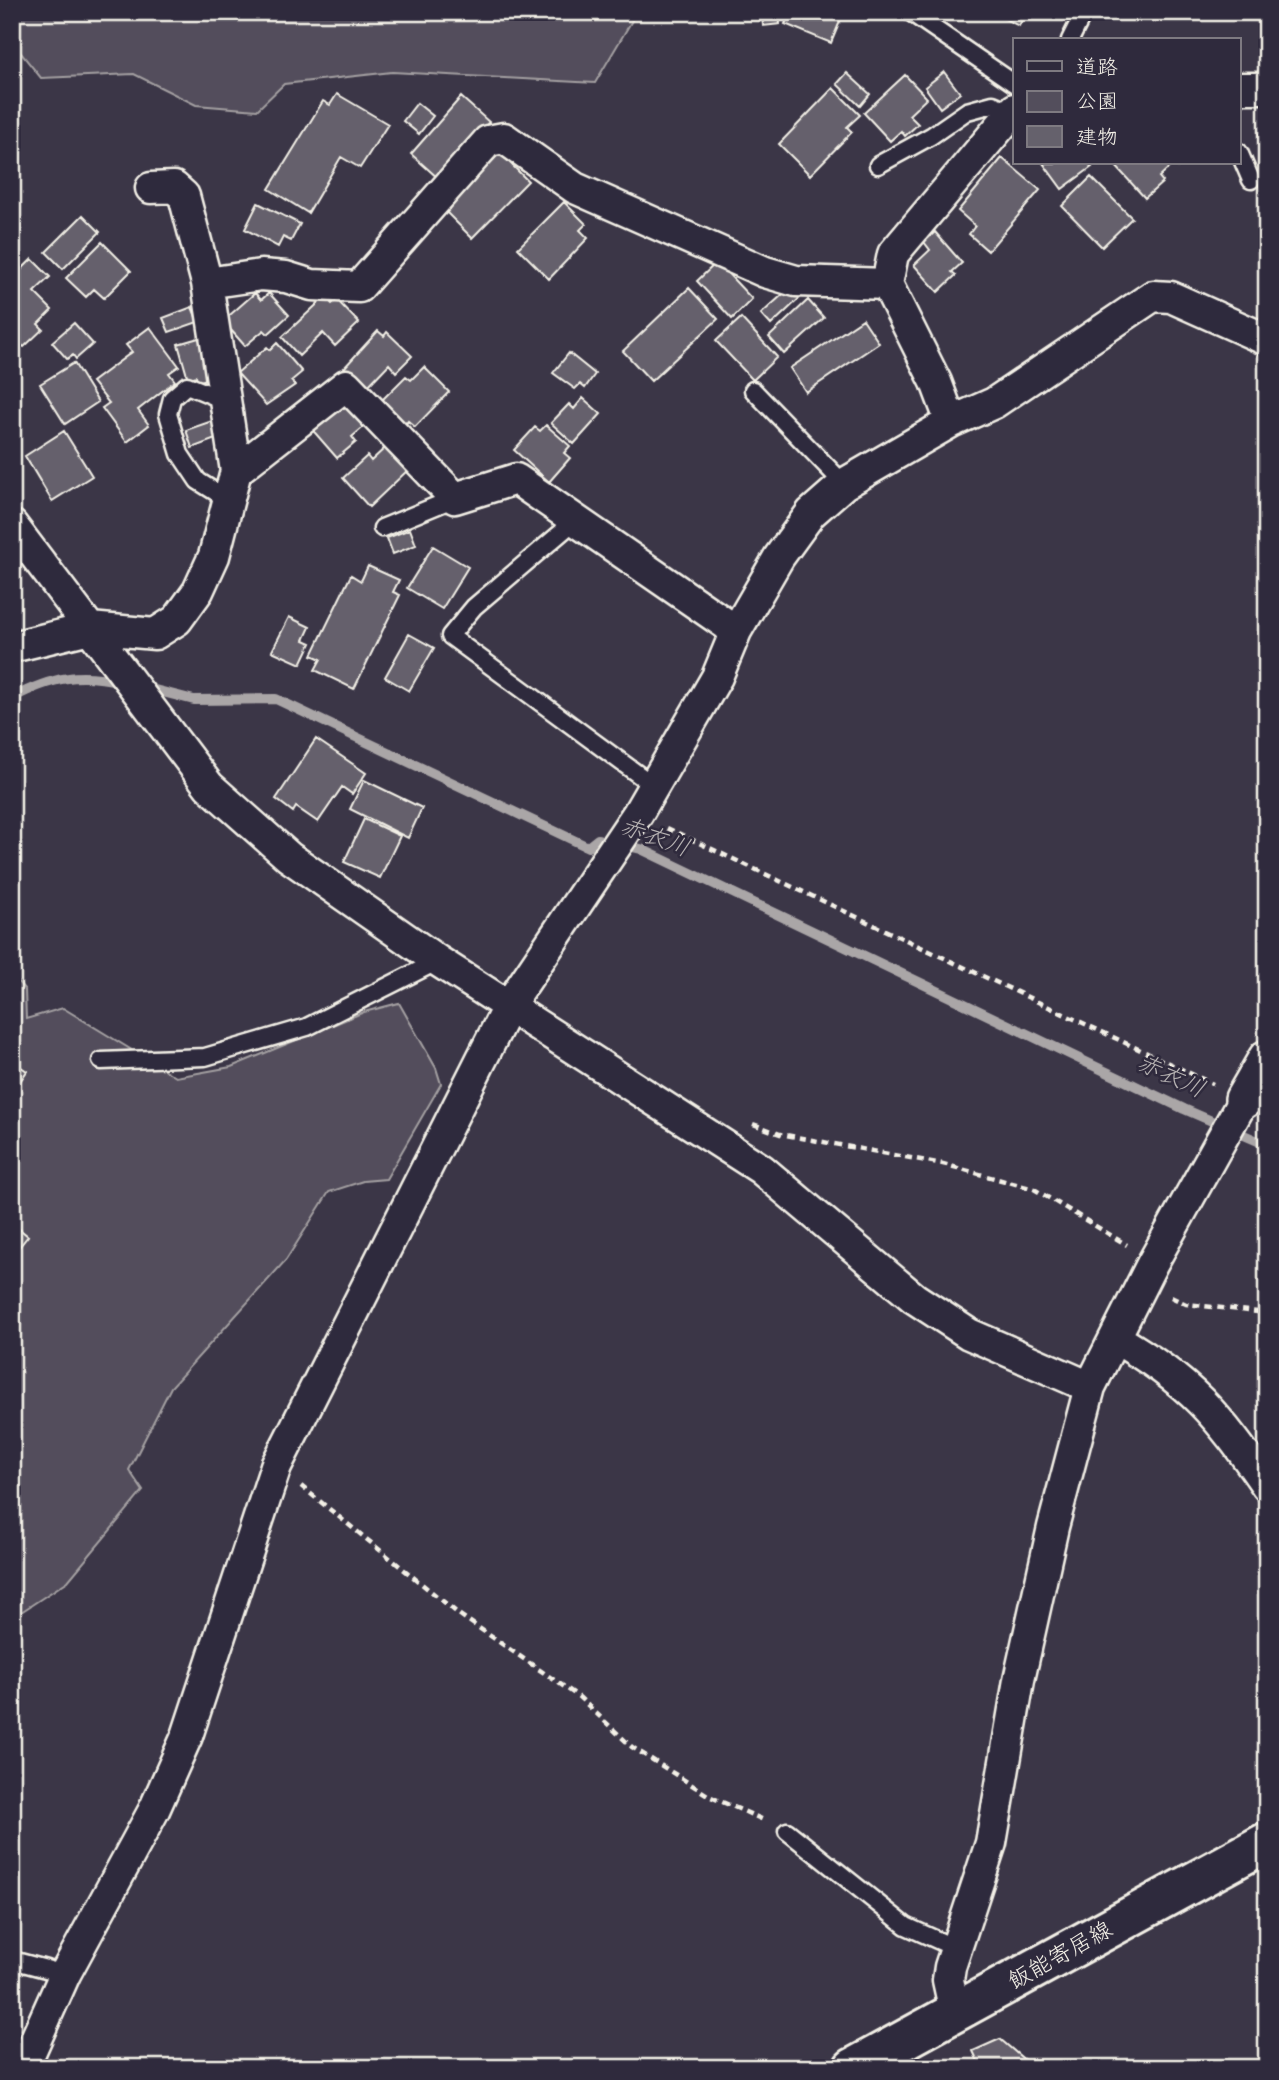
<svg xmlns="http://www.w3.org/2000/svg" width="1279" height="2080" font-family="Pangolin,'Klee One',sans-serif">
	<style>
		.green { fill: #534e5c; stroke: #a4a0a2; stroke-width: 2 }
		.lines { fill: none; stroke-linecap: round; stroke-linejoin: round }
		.stream { stroke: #aaa6a7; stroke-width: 10 }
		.building { fill: #65616c; stroke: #f4f1e8; stroke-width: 2 }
		.service-casing { stroke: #f4f1e8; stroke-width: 21 }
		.minor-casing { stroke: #f4f1e8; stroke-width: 35 }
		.tertiary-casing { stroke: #f4f1e8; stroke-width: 42 }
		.primary-casing { stroke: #f4f1e8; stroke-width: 44 }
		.path { stroke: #f4f1e8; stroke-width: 4.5; stroke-dasharray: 7 5; stroke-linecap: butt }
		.service { stroke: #2f2a3d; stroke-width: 16 }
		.minor { stroke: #2f2a3d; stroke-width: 30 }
		.tertiary { stroke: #2f2a3d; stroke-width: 37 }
		.primary { stroke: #2f2a3d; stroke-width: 38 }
		.labels { text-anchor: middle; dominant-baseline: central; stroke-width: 5; stroke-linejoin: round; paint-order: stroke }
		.street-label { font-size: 23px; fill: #f4f1e8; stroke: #2f2a3d }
		.water-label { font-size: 24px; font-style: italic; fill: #b6b2b2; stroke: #2f2a3d }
	</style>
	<rect width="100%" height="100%" fill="#3b3647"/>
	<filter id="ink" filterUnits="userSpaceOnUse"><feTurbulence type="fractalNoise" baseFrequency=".0143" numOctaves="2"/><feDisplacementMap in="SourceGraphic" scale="14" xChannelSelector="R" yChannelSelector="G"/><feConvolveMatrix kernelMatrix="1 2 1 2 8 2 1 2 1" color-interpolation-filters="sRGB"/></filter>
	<g filter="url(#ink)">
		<path class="green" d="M 12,12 L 637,12 L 595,83 L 392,72 L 284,84 L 257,110 L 196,105 L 134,74 L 41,78 L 12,42 Z
			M 12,975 L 25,990 L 26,1019 L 63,1008 L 176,1077 L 231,1067 L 364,1012 L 399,1003 L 436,1068 L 441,1084 L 386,1179 L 363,1181 L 329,1192 L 286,1260 L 171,1387 L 129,1470 L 143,1491 L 68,1581 L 12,1618 Z"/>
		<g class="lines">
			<path class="stream" d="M 143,687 L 194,700 L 276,699 L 588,847 L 598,839 L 641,849 L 1184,1109 L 1267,1145
				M 12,698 C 52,677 79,672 122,682"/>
		</g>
		<path class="building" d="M 762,12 L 779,12 L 780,24 L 763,26 Z
			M 790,12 L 844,12 L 831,43 L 785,24 Z
			M 991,12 L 1026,12 L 1019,26 Z
			M 944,72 L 960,93 L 940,108 L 925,87 Z
			M 847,73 L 870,94 L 860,106 L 837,84 Z
			M 905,75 L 927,98 L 909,115 L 918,124 L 905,136 L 901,131 L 890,141 L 864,113 Z
			M 833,88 L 860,115 L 847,127 L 852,132 L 810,175 L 779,144 Z
			M 337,94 L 388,124 L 360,168 L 341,157 L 308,213 L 269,189 L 323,101 L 330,105 Z
			M 461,97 L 489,122 L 439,179 L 411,154 Z
			M 417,103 L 433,116 L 419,134 L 403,121 Z
			M 1259,134 L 1267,134 L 1267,159 L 1260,159 Z
			M 500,153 L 528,181 L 472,238 L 444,210 Z
			M 1002,158 L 1040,190 L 988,251 L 969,234 L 975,226 L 958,211 Z
			M 1043,163 L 1088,163 L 1092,167 L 1062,189 Z
			M 1113,163 L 1182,163 L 1178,167 L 1174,163 L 1159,177 L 1163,182 L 1145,198 Z
			M 1091,177 L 1132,218 L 1102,247 L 1062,206 Z
			M 564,202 L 586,224 L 580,230 L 588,238 L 549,279 L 518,248 Z
			M 258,203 L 300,224 L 291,241 L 283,237 L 278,247 L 245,229 Z
			M 83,215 L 100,232 L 63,269 L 46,252 Z
			M 935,232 L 962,263 L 952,272 L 956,275 L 938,292 L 914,265 L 930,250 L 924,242 Z
			M 102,242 L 131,271 L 104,298 L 94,289 L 86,297 L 66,278 Z
			M 32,259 L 50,277 L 34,292 L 52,310 L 38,324 L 43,329 L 24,347 L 19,343 L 12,349 L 12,279 Z
			M 717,262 L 752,299 L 732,319 L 697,281 Z
			M 791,287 L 801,297 L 771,325 L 761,314 Z
			M 689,288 L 718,319 L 651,381 L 623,351 Z
			M 255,293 L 261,300 L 269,293 L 289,315 L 268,334 L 264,330 L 245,346 L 223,321 Z
			M 325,297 L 332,304 L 337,300 L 359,323 L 335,346 L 323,333 L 299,356 L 282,337 Z
			M 808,300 L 824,318 L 784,354 L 769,337 Z
			M 192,307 L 198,322 L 169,332 L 163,318 Z
			M 741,318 L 777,357 L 753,380 L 716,341 Z
			M 863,319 L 879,343 L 806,392 L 790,368 Z
			M 74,323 L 93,344 L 76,359 L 73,355 L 67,359 L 52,342 Z
			M 150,327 L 179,366 L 169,373 L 175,381 L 138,410 L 149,425 L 127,442 L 102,408 L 109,403 L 92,382 L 132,352 L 126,345 Z
			M 378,331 L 384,336 L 387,332 L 412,356 L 396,372 L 389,364 L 366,388 L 344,368 Z
			M 202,337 L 213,377 L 197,382 L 196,376 L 188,379 L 178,344 Z
			M 277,343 L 302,372 L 291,381 L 295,385 L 266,405 L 237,373 L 267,347 L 270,350 Z
			M 569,353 L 595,374 L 585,388 L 580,384 L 575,389 L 553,373 Z
			M 74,363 L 98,402 L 65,424 L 40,384 Z
			M 424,367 L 449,392 L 415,427 L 408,421 L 403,427 L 379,403 L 406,376 L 411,380 Z
			M 583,398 L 601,414 L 574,444 L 551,423 L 569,404 L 574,409 Z
			M 346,402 L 366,425 L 352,437 L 356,442 L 337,458 L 309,426 Z
			M 215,420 L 221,437 L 192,448 L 186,430 Z
			M 546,425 L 570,446 L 564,453 L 570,458 L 549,482 L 514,450 L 535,427 L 540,431 Z
			M 64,431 L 92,476 L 52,501 L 25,456 Z
			M 386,447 L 408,470 L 369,507 L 343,478 L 367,456 L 371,461 Z
			M 410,529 L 416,545 L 393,554 L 387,538 Z
			M 433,546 L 468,567 L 442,609 L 407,588 Z
			M 368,566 L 399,580 L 393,592 L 400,595 L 354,689 L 315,670 L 321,659 L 312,655 L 351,575 L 361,581 Z
			M 289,617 L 310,627 L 304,640 L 311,643 L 301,664 L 272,651 Z
			M 409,634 L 434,648 L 409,691 L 385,677 Z
			M 316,739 L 366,773 L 352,794 L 342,787 L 318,822 L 296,807 L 293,812 L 276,799 Z
			M 364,780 L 422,808 L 408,838 L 350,809 Z
			M 364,819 L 400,836 L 380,878 L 344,862 Z
			M 12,1061 L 27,1071 L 12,1093 Z
			M 12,1223 L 28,1236 L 12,1256 Z
			M 1000,2039 L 1034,2068 L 981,2068 L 973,2051 Z"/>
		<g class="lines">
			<defs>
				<path id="service" d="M 910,12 L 1015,84
					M 1070,40 L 1084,12
					M 1239,152 L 1251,180
					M 878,165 L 931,136 L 967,111 L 993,104 L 1012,112
					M 753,390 L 844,484
					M 226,401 L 187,385 L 172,398 L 168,414 L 180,454 L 198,481 L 230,501
					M 576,520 L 474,607 L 450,636 L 654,786
					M 382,528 L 455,498
					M 101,1061 L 205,1057 L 307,1027 L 438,961
					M 787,1831 L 906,1926 L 955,1948
					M 12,1960 L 65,1974"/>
				<path id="minor" d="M 1239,88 L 1267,88
					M 207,283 L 261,275 L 286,277 L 312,285 L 359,287 L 488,141 L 504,138 L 575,188 L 765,272 L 796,281 L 887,284
					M 951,422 L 936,382 L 887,284 L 893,254 L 1015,109
					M 236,471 L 346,385 L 455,498 L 516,479 L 736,631
					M 12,525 L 209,786 L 289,857 L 438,961 L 761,1169 L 914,1298 L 969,1334 L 1090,1387
					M 12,647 L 90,628 L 155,634 L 177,620 L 198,591 L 214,556 L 236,471 L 207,283 L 184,196 L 174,187 L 151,188
					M 1115,1338 C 1191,1382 1218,1415 1267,1486
					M 955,2012 L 948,1980 L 950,1967 L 991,1843 L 1019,1680 L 1053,1527 L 1090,1387 L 1152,1264 L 1244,1099
					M 23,2068 L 65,1974 L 154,1810 L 187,1736 L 276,1466 L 509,1005 L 638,813 L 717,677 L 736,631 L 779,557 L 811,513 L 844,484 L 951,422 L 994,403 L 1153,296 L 1171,297 L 1267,340"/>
				<path id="tertiary" d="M 1244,1099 L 1267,1059"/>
				<path id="primary" d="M 853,2068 L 1267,1842"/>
			</defs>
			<use href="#service" class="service-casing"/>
			<use href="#minor" class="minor-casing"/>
			<use href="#tertiary" class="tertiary-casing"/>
			<use href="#primary" class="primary-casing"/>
			<path class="path" d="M 667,828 L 1213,1084
				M 753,1124 L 780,1134 L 943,1164 L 1034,1189 L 1127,1245
				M 1171,1297 L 1186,1304 L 1267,1313
				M 301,1486 L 460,1615 L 579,1697 L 632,1747 L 711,1797 L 766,1821"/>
			<use href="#service" class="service"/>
			<use href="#minor" class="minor"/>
			<use href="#tertiary" class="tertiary"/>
			<use href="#primary" class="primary"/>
		</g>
	</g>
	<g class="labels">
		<g class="street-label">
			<text transform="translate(1060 1955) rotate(-29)">飯能寄居線</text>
		</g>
		<g class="water-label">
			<text transform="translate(655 837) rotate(20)">赤衣川</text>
			<text transform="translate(1171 1076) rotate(25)">赤衣川</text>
		</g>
	</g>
	<rect width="1279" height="2080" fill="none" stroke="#2f2a3d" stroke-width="42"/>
	<rect x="21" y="21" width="1237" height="2038" fill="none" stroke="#f4f1e8" stroke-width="2.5" filter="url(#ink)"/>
	<rect x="1013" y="38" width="228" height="126" fill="#2f2a3d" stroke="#7e7a81" stroke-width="2"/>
	<rect x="1027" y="61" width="35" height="10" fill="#2f2a3d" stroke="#7e7a81" stroke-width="2"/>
	<text x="1076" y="74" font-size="21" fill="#f4f1e8">道路</text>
	<rect x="1027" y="91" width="35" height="21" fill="#534e5c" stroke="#7e7a81" stroke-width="2"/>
	<text x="1076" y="108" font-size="21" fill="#f4f1e8">公園</text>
	<rect x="1027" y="126" width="35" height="21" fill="#65616c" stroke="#7e7a81" stroke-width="2"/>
	<text x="1076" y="144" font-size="21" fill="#f4f1e8">建物</text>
</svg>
